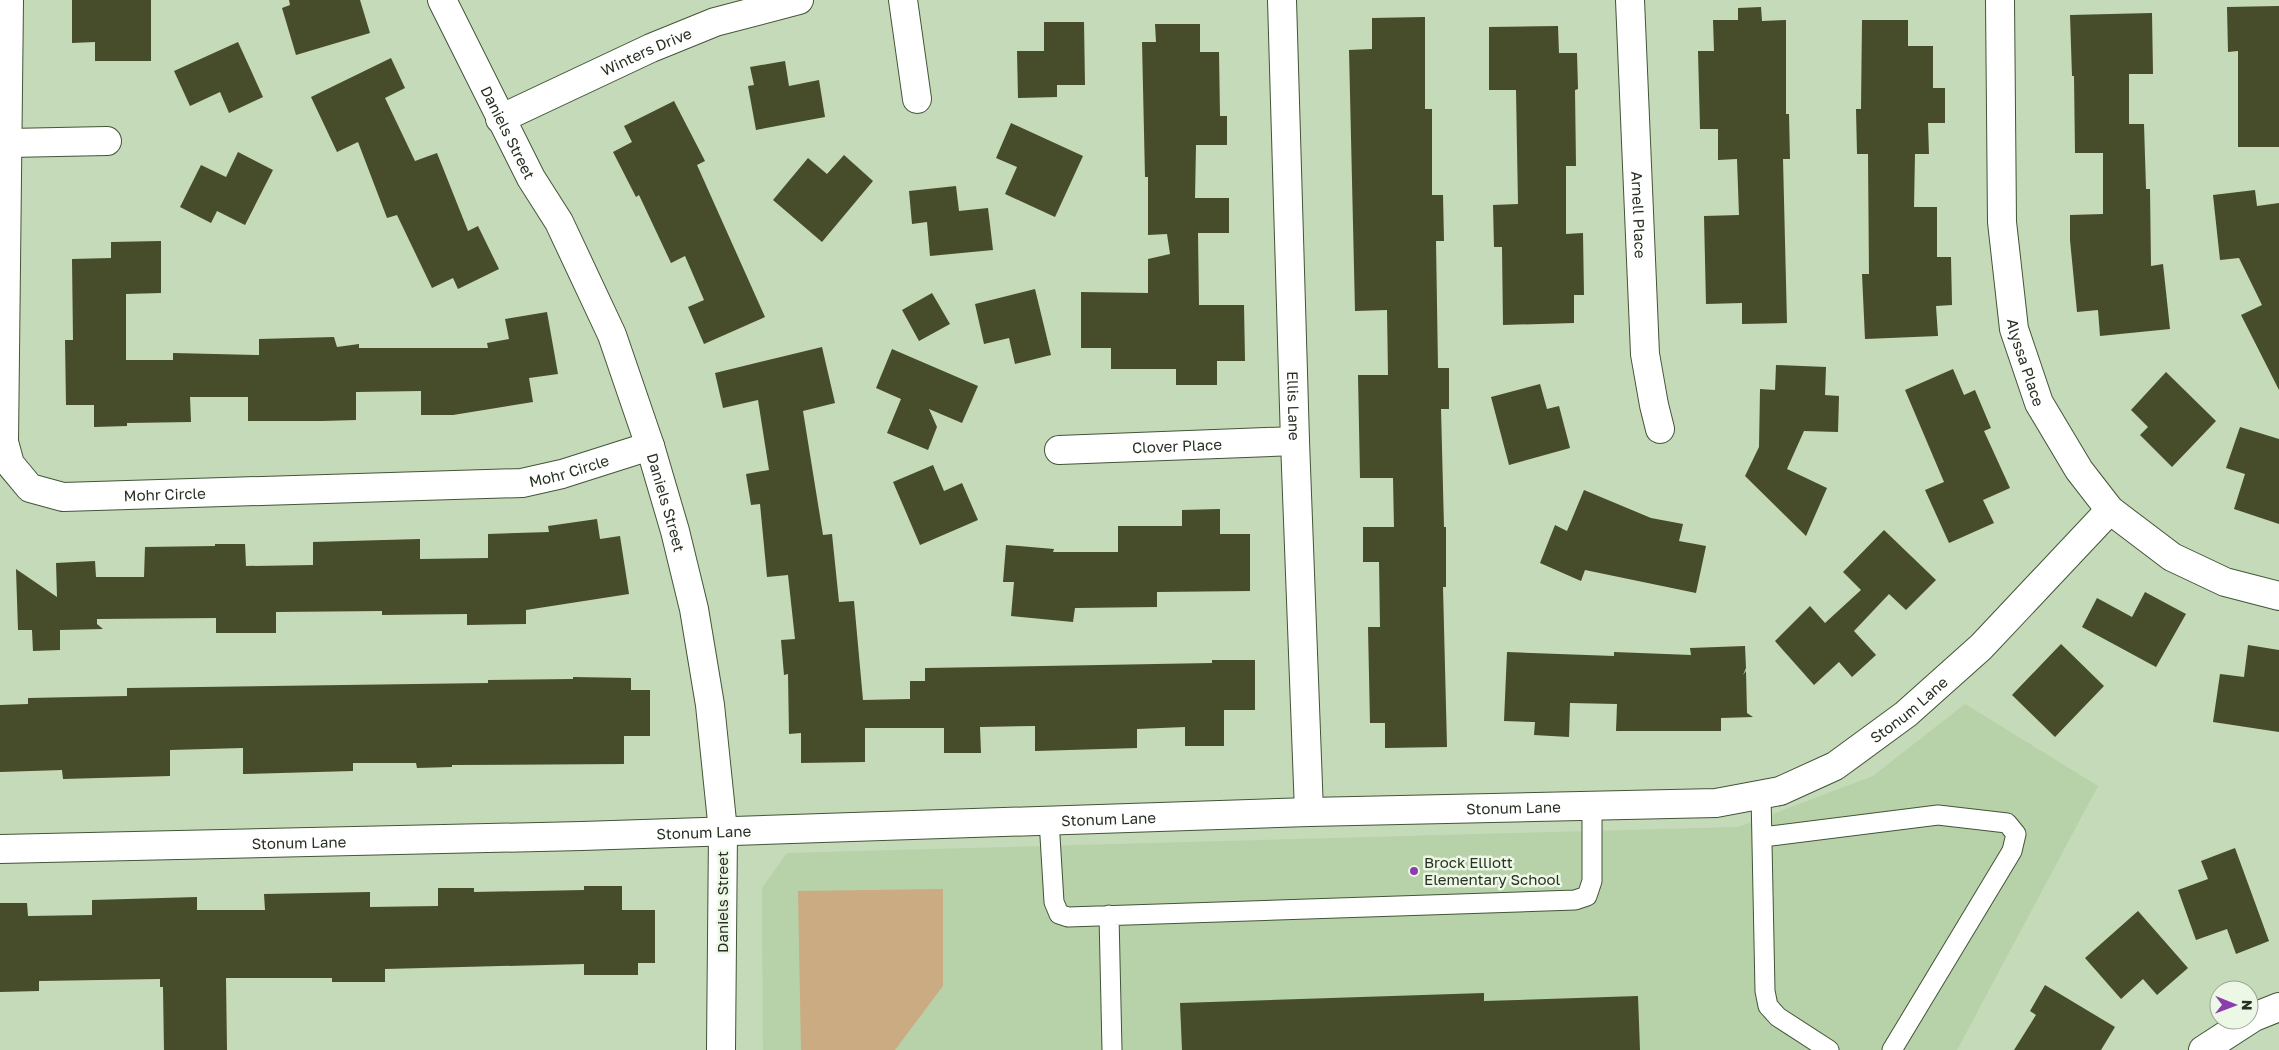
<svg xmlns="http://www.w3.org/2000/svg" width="2279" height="1050" font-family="'Golos Text',sans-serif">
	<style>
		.built { fill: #b7d1a8 }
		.green { fill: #cbab81 }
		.building { fill: #474c2a }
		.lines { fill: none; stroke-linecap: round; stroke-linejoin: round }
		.service-casing { stroke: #425538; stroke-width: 21 }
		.minor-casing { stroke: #425538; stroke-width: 30 }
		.tertiary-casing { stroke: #425538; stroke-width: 30 }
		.service { stroke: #fff; stroke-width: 19 }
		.minor { stroke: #fff; stroke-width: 28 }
		.tertiary { stroke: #fff; stroke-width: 28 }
		.poi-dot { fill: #8c3dad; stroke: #ecf7e6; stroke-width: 2 }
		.labels { text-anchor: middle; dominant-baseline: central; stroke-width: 5; stroke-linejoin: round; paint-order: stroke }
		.street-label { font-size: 15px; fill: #273022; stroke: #ecf7e6 }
		.poi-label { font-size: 15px; fill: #273022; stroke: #ecf7e6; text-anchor: start }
	</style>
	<rect width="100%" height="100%" fill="#c4dab8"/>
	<path class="built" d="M 1965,704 L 2098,786 L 1957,1050 L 763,1050 L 762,888 L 787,853 L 1738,827 L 1873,776 Z"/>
	<path class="green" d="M 943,889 L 943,986 L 895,1050 L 801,1050 L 798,891 Z"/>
	<path class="building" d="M 72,0 L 151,0 L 151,61 L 95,61 L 95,42 L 72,43 Z
		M 289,0 L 360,0 L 370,33 L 296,55 L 282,8 L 290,5 Z
		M 2279,6 L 2279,147 L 2238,147 L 2238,51 L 2228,52 L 2227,7 Z
		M 1761,7 L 1762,21 L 1786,20 L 1786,114 L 1789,114 L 1790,159 L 1783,159 L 1787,323 L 1742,324 L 1742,303 L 1706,304 L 1704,216 L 1739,215 L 1737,159 L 1718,160 L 1718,129 L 1700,129 L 1698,51 L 1714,51 L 1713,20 L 1738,20 L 1738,8 Z
		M 2152,13 L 2153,74 L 2129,74 L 2129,124 L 2144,124 L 2146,189 L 2150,189 L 2151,266 L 2163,264 L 2170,329 L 2100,336 L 2098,310 L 2077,312 L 2070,240 L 2070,215 L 2103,214 L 2103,153 L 2075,153 L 2074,76 L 2072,76 L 2070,15 Z
		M 1425,17 L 1425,109 L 1432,109 L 1432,195 L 1443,195 L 1444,241 L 1436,241 L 1438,368 L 1449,368 L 1449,409 L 1441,409 L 1444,527 L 1446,527 L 1446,587 L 1443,587 L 1447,747 L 1385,748 L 1385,723 L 1370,723 L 1368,627 L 1380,627 L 1379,562 L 1363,562 L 1363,527 L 1394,527 L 1393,478 L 1360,478 L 1358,375 L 1388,375 L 1387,310 L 1355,311 L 1349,50 L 1372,49 L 1372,18 Z
		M 1862,20 L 1908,20 L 1908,46 L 1933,46 L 1933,88 L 1945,88 L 1945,123 L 1928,123 L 1929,154 L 1915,154 L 1914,207 L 1937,207 L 1937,257 L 1951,257 L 1952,305 L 1936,306 L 1938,336 L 1865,339 L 1862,274 L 1869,274 L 1868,154 L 1857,154 L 1856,109 L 1861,109 Z
		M 1044,22 L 1084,22 L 1085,85 L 1057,85 L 1057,97 L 1018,98 L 1017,51 L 1044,51 Z
		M 1155,24 L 1200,24 L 1200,52 L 1219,52 L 1220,116 L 1227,116 L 1227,145 L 1196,145 L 1195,198 L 1229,198 L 1229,233 L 1198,233 L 1199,305 L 1244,305 L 1245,361 L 1217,361 L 1217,385 L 1176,385 L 1176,369 L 1111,369 L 1111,348 L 1081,348 L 1081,292 L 1148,293 L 1148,259 L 1170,254 L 1167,234 L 1148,235 L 1148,177 L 1145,177 L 1142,42 L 1156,42 Z
		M 1558,26 L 1559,53 L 1577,53 L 1578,89 L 1575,90 L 1576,166 L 1566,166 L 1566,234 L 1583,233 L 1584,295 L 1574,295 L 1574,323 L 1503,325 L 1502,247 L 1494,247 L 1493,205 L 1518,204 L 1516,90 L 1489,90 L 1489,27 Z
		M 238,42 L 263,97 L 229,113 L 220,92 L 190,106 L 174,71 Z
		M 391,58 L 405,88 L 385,98 L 415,161 L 437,153 L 468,231 L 478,226 L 499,269 L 458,289 L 453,278 L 432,288 L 397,215 L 387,218 L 358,142 L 337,152 L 311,97 Z
		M 785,61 L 789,86 L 819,80 L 825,117 L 756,130 L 748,86 L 754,85 L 750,67 Z
		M 674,101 L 705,161 L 697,165 L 765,317 L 704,344 L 688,307 L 704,300 L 685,256 L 671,263 L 639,195 L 636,197 L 613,152 L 632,142 L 624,126 Z
		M 1011,123 L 1083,156 L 1055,217 L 1005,194 L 1017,167 L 996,158 Z
		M 238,152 L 273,170 L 245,225 L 217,211 L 211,223 L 180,207 L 201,165 L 226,177 Z
		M 844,155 L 873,181 L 822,242 L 773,200 L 808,158 L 827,174 Z
		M 956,186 L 959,211 L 988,208 L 993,250 L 930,256 L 927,222 L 912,224 L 909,191 Z
		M 2255,190 L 2257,206 L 2279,203 L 2279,390 L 2241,315 L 2262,305 L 2239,258 L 2220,260 L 2213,195 Z
		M 161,241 L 161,293 L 126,294 L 126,360 L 173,360 L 173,353 L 259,355 L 259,339 L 334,337 L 337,347 L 359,344 L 359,348 L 488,348 L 487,343 L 509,339 L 505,319 L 547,312 L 558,374 L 529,378 L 533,402 L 453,415 L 421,415 L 421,391 L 356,392 L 356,420 L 322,421 L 248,421 L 248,397 L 190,397 L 191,422 L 127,423 L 127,426 L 94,427 L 94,405 L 66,405 L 65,340 L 73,340 L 72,259 L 111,258 L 111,242 Z
		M 1035,289 L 1051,355 L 1015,364 L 1009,338 L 984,344 L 975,304 Z
		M 932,293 L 950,324 L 919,341 L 902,310 Z
		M 822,347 L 835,403 L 803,411 L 823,535 L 832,534 L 839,602 L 854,601 L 863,700 L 910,699 L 910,681 L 925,681 L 925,668 L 1212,663 L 1212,660 L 1255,660 L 1255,710 L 1224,710 L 1224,746 L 1185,746 L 1185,727 L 1137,729 L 1137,748 L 1035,751 L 1035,726 L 980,727 L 981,753 L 944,753 L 944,728 L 865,728 L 865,762 L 801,763 L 801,733 L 789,734 L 788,674 L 784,675 L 781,640 L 795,639 L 788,575 L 767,577 L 760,504 L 751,505 L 746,474 L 769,470 L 758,400 L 723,408 L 715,373 Z
		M 892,349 L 978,386 L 962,423 L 929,409 L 937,427 L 928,450 L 887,433 L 901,399 L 876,388 Z
		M 1776,365 L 1826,367 L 1825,395 L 1839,396 L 1838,432 L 1804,431 L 1787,469 L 1827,488 L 1806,536 L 1745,476 L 1759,447 L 1760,389 L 1775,390 Z
		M 1953,369 L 1964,395 L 1975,390 L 1991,428 L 1984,431 L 2010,488 L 1983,500 L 1994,523 L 1949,543 L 1925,490 L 1944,482 L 1905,390 Z
		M 2166,372 L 2216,421 L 2172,467 L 2140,435 L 2148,427 L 2131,410 Z
		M 1540,384 L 1547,409 L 1559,406 L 1570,448 L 1509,465 L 1491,397 Z
		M 2240,427 L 2279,439 L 2279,524 L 2234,509 L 2245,474 L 2226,468 Z
		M 933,465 L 944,491 L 962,483 L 978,520 L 920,545 L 893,482 Z
		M 1584,490 L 1651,518 L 1683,524 L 1679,541 L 1706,546 L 1696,593 L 1585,570 L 1581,581 L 1540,563 L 1555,525 L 1567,531 Z
		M 1220,509 L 1220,534 L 1250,534 L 1250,591 L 1157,592 L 1157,607 L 1075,608 L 1073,622 L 1011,616 L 1014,582 L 1003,582 L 1006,545 L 1054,549 L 1053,552 L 1118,552 L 1118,526 L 1182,526 L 1182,510 Z
		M 597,519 L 600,539 L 620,536 L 629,594 L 526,610 L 526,624 L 467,625 L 467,614 L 382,615 L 382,611 L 276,612 L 276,633 L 216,633 L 216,618 L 97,619 L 97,624 L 103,629 L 60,630 L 60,650 L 33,651 L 32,630 L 18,630 L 16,569 L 57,597 L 56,563 L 95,561 L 96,577 L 144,577 L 145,547 L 215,546 L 215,544 L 245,544 L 246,566 L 313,565 L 313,542 L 420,539 L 420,559 L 488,558 L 488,534 L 549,532 L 548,526 Z
		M 1884,530 L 1936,580 L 1906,610 L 1889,594 L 1854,631 L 1876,655 L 1852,677 L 1839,662 L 1814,685 L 1775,641 L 1810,606 L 1825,623 L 1861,590 L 1843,572 Z
		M 2145,592 L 2186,614 L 2156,667 L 2082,627 L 2097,598 L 2132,617 Z
		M 2061,644 L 2104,686 L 2055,737 L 2012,695 Z
		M 2248,645 L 2279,650 L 2279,732 L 2213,722 L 2220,674 L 2244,677 Z
		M 1745,646 L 1746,668 L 1743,675 L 1746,671 L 1747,713 L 1753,717 L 1721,718 L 1721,731 L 1616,731 L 1617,704 L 1570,703 L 1569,737 L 1534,735 L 1535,722 L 1504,721 L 1507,652 L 1614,656 L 1614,652 L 1691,655 L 1690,648 Z
		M 573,677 L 631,678 L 631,690 L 650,690 L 650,736 L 624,736 L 624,764 L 452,765 L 452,767 L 417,768 L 416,763 L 353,763 L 353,771 L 243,774 L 243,748 L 170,750 L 170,776 L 63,779 L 62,770 L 0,772 L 0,705 L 28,704 L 28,698 L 127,696 L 127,688 L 488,683 L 488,680 L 573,679 Z
		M 2235,848 L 2269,941 L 2236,954 L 2227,929 L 2196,940 L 2178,890 L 2208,879 L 2201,861 Z
		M 584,886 L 622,886 L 622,910 L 655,910 L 655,963 L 638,963 L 638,975 L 584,975 L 584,964 L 385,969 L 385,982 L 332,982 L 332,978 L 226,978 L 227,1050 L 164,1050 L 163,987 L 160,987 L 160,979 L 39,981 L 39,991 L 0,992 L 0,903 L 27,903 L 28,916 L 92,915 L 92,900 L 197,897 L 197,910 L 265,910 L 264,894 L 370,892 L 370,907 L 438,906 L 438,888 L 474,888 L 474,892 L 584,890 Z
		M 2138,911 L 2188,968 L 2157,995 L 2143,979 L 2121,999 L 2085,958 Z
		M 2045,985 L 2115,1027 L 2101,1050 L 2014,1050 L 2036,1015 L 2030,1011 Z
		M 1484,993 L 1484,1001 L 1638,996 L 1640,1050 L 1182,1050 L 1180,1003 Z"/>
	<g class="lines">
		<defs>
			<path id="service" d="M 1761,794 L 1765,991 L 1768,1006 L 1778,1017 L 1829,1050
				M 1049,820 L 1054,902 L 1059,914 L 1068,917 L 1575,900 L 1587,896 L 1592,881 L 1592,806
				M 1763,837 L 1938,815 L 2007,823 L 2016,834 L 2012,851 L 1892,1050
				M 1109,915 L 1112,1050"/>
			<g id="minor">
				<path id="s1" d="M 9,0 L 4,442 L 10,464 L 30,488 L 63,497 L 522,483 L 562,474 L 650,446"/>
				<path d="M 903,0 L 917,99"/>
				<path id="s2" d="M 1282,0 L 1295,441 L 1309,812"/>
				<path id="s3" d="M 1630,0 L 1645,354 L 1654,405 L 1660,429"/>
				<path id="s4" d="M 2000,0 L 2002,222 L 2014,329 L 2039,403 L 2079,470 L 2110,510 L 2172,557 L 2225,582 L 2279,596"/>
				<path d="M 9,143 L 107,141"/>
				<path id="s5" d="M 1059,450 L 1295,441"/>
				<path id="s6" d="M 0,849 L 582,836 L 1309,812 L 1716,803 L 1780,791 L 1835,766 L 1906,714 L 1981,647 L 2110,510"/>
				<path d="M 2203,1050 L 2254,1017 L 2279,1007"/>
			</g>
			<g id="tertiary">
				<path id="s7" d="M 442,0 L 531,178 L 559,222 L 612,335 L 650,446 L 675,531 L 694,609 L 710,705 L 723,831 L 721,1050"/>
				<path id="s8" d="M 500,119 L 651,48 L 715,22 L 799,0"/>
			</g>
		</defs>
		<use href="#service" class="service-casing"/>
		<use href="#minor" class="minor-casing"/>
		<use href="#tertiary" class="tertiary-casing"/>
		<use href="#service" class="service"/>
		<use href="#minor" class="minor"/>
		<use href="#tertiary" class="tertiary"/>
	</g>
	<circle class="poi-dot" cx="1414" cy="871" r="5"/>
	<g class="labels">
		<g class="street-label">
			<text stroke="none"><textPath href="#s8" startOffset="161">Winters Drive</textPath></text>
			<text stroke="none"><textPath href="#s7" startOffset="148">Daniels Street</textPath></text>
			<text stroke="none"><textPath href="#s3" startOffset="215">Arnell Place</textPath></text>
			<text stroke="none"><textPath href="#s4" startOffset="365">Alyssa Place</textPath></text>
			<text stroke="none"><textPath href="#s2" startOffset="406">Ellis Lane</textPath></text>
			<text stroke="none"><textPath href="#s5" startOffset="118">Clover Place</textPath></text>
			<text stroke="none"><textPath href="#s1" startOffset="1038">Mohr Circle</textPath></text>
			<text stroke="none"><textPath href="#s1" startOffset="632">Mohr Circle</textPath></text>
			<text stroke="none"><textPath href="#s7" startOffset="552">Daniels Street</textPath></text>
			<text stroke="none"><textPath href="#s6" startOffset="1935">Stonum Lane</textPath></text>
			<text stroke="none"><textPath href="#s6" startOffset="1514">Stonum Lane</textPath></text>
			<text stroke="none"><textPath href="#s6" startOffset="1109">Stonum Lane</textPath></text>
			<text stroke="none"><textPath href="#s6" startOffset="704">Stonum Lane</textPath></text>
			<text stroke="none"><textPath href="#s6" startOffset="299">Stonum Lane</textPath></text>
			<text transform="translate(722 902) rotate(-90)">Daniels Street</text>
		</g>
		<g class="poi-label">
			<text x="1424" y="862">Brock Elliott<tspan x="1424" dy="17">Elementary School</tspan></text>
		</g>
	</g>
	<g transform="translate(2234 1005) rotate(91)"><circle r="24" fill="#ecf7e6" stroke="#9da798"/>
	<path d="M0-4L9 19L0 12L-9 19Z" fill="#8c3dad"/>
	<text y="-8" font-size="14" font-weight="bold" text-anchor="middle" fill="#273022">N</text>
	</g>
</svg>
